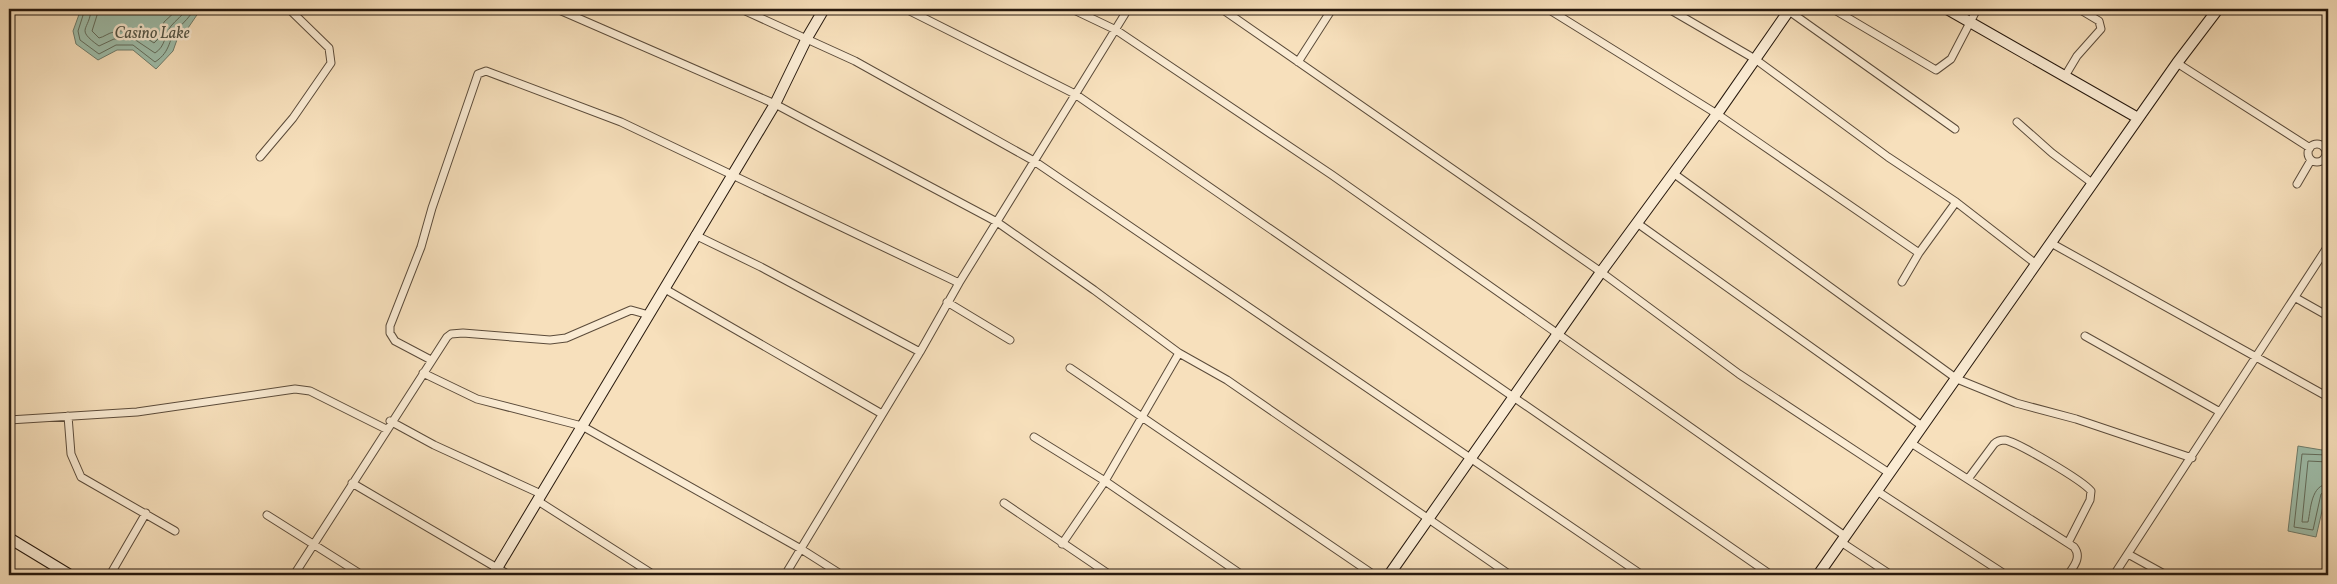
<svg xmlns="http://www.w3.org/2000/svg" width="2337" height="584" font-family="Vollkorn,serif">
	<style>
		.water { fill: #9ebeab; stroke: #6e7c6c }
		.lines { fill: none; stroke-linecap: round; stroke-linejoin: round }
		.shore { stroke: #626c5c; stroke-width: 1 }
		.street-casing { stroke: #5b4b3a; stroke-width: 9 }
		.secondary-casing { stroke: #27190e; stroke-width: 12 }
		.street { stroke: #faebd3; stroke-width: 7 }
		.secondary { stroke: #faebd3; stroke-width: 10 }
		.labels { text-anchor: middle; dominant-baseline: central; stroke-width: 5; stroke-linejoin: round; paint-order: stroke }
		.water-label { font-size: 16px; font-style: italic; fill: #515345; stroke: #faebd3 }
	</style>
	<rect width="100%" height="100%" fill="#f7e0bc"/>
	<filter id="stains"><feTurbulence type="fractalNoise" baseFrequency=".004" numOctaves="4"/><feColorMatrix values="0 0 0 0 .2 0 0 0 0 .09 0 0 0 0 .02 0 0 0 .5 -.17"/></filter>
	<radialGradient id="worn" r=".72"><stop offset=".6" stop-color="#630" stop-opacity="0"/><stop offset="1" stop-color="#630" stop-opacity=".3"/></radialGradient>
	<path class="water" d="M 81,9 L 201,9 L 188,28 L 179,34 L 173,51 L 156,69 L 133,50 L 117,50 L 98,60 L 76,44 L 73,31 Z
		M 2298,446 L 2328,451 L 2328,485 L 2316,537 L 2288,531 Z"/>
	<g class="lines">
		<path class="shore" d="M 85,9 L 78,31 L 80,40 L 99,54 L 116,45 L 133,45 L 155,62 C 172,51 168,38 177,29 C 184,23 189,17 195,9
			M 91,9 C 90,31 74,28 99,46 L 114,39 L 134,39 L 155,53 C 166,46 164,35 171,26 C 176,20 182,16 187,9
			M 99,9 L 92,31 L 99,38 C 104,37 108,33 114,32 C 132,28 140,34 154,43 L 159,38 L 164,22 L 178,9
			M 2328,455 L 2302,454 L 2294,527 L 2313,530 L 2321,494 L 2328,490
			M 2328,462 L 2308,461 L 2302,522 L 2308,522 C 2311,508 2311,485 2328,484"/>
		<defs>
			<path id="street" d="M 557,9 L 775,104 L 997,222 L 1094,290 L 1179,353 L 1227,380 L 1510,575
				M 741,9 L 855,61 L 1034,161 L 1642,575
				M 906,9 L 1075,94 L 1771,575
				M 1072,9 L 1116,30 L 1332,175 L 1845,536
				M 1222,9 L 1601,272 L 1739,374 L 1889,473
				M 1548,9 L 1717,114 L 1919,253 L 1956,202
				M 1669,9 L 1755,59 L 1888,157 L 1956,202 L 2036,264
				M 1833,9 L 1936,70 L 1951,59 L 1977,9
				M 1789,11 L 1955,129
				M 1298,62 L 1332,9
				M 2177,63 L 2310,148
				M 2065,76 L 2077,56 L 2101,29 L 2099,21 L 2079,9
				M 2017,122 L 2052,153 L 2092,183
				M2308 153a9 9 0 1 1 18 0a9 9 0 1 1-18 0Z
				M 260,157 L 293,118 L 331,63 L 329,48 L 289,9
				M 1673,173 L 1957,379 L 2016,403 L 2076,419 L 2192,458
				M 2327,182 L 2328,180
				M 2297,184 L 2311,160
				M 1637,223 L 1922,426
				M 695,235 L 761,267 L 920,352
				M 2051,243 L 2328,397
				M 1902,282 L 1919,253
				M 665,289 L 882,414
				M 2296,298 L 2328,316
				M 947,302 L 1010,340
				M 2085,336 L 2220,412
				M 431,360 L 395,341 L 390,333 L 390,326 L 421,247 L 432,208 L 478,74 L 486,71 L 621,122 L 959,283
				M 1070,368 L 1374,575
				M 423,373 L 477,399 L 582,426 L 801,549 L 842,575
				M 68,416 L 71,454 L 81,477 L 175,531
				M 9,420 L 137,412 L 295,389 L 310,391 L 386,429
				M 390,421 L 434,445 L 541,494
				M 1034,437 L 1105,481 L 1242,575
				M 1911,443 L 2074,547 C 2082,557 2074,566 2068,575
				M 1968,479 L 1994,444 C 1997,441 2000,440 2005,440 C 2019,443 2082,480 2091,491 L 2090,500 L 2068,543
				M 352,483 L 509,575
				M 1877,491 L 2006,575
				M 538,501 L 654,575
				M 1004,503 L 1110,575
				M 267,515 L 362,575
				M 1841,542 L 1891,575
				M 1062,544 L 1105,481 L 1179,353
				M 2128,554 L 2166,575
				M 110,575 L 146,513
				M 294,575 L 447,337 L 451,334 L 463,333 L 550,340 L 566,338 L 631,310 L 649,315
				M 785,575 L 920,352 L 959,283 L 1128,9
				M 2114,575 L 2328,246"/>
			<path id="secondary" d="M 1947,9 L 2138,118
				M 9,538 L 70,575
				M 493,575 L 775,104 L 807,38 L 824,9
				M 1389,575 L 1601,272 L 1717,114 L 1790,9
				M 1818,575 L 2177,63 L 2218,9"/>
		</defs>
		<use href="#street" class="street-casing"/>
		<use href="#secondary" class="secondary-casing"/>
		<use href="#street" class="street"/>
		<use href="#secondary" class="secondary"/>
	</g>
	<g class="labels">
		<g class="water-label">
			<text x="152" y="34">Casino Lake</text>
		</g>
	</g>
	<rect width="2337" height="584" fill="none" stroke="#f7e0bc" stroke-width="30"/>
	<rect x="10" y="10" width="2317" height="564" fill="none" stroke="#27190e" stroke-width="2.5"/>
	<rect x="15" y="15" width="2307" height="554" fill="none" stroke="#27190e"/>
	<rect width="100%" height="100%" filter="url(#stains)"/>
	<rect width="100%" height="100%" fill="url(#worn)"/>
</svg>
